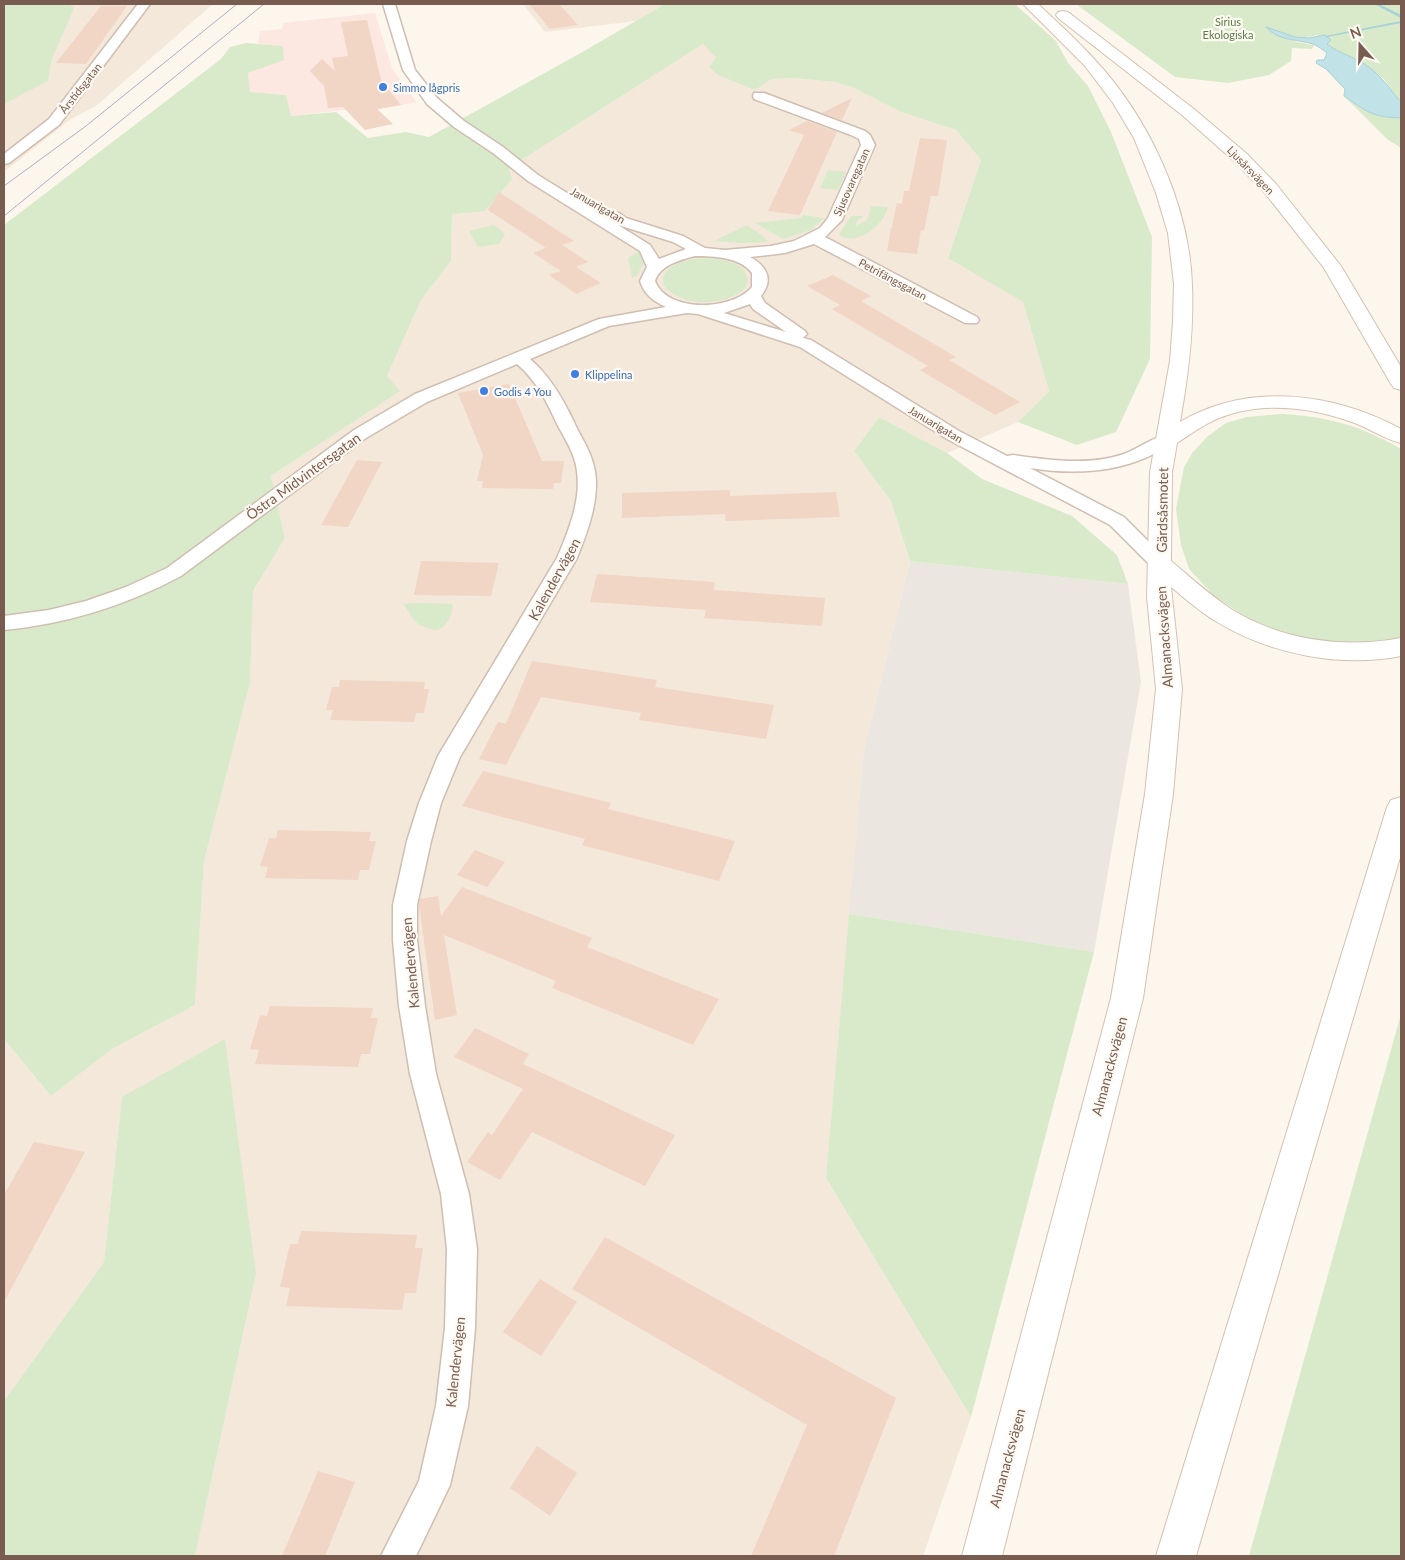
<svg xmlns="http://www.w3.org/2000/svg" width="1405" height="1560" font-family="Lato,sans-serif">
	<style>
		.residential { fill: #f4e8db }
		.commercial { fill: #fce8e1 }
		.industrial { fill: #ece6e1 }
		.green { fill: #d8eaca }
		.water { fill: #c1e2e6; stroke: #a7d1d8 }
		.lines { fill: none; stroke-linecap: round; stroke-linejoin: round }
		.stream { fill: #a7d1d8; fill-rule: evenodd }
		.building { fill: #f1d5c5 }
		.minor-casing { stroke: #cfbeb1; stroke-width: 3 }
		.secondary-casing { stroke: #d4c0b1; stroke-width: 2 }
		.minor { fill: #fff; fill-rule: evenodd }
		.secondary { fill: #fff; fill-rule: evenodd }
		.tram { stroke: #b9a9c7; stroke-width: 1 }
		.shop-dot { fill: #3f7fe0; stroke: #fefaf3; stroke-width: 2 }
		.labels { text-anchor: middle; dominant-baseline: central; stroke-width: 4.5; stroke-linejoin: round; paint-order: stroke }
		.far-park-label { font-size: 11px; fill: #587d47; stroke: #fefaf3 }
		.far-shop-label { font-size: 11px; fill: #366cbe; stroke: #fefaf3; text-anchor: start }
		.far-street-label { font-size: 11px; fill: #785c4f; stroke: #fefaf3 }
		.street-label { font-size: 14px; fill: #785c4f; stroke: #fefaf3 }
	</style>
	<rect width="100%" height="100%" fill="#fcf6ed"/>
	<path class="residential" d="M 4,4 L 213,4 L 96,106 L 71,119 L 4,172 Z
		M 523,4 L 665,4 L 636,21 L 545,32 Z
		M 703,44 L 716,58 L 755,90 L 772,79 L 794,78 L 834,82 L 852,87 L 901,112 L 956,130 L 981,160 L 948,257 L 1023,302 L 1049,391 L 1018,422 L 947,453 L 879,417 L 854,451 L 891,501 L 910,561 L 864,750 L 826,1178 L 971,1417 L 923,1556 L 195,1556 L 256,1274 L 122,1097 L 104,1262 L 4,1401 L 4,1039 L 51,1096 L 112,1049 L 195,1005 L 204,861 L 250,683 L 253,591 L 285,538 L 271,476 L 399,391 L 387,376 L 421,300 L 451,261 L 452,214 L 509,168 Z"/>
	<path class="commercial" d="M 375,13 L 392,68 L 416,102 L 376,110 L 369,107 L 291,116 L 286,95 L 250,92 L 248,73 L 284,59 L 283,46 L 258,44 L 260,31 L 282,29 L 283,23 Z"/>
	<path class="industrial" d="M 910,561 L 1128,584 L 1141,682 L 1094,952 L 849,914 L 864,750 Z"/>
	<path class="green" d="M 4,4 L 69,4 L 74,8 L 51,61 L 48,81 L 4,104 Z
		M 665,4 L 1015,4 L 1056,41 L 1068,63 L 1088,86 L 1111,132 L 1152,237 L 1150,359 L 1116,432 L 1077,445 L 1018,422 L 1049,391 L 1023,302 L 948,258 L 981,160 L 956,130 L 901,112 L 852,87 L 834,82 L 794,78 L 772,79 L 755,90 L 718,75 L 709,67 L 716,58 L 703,44 L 509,168 L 512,179 L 485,211 L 452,214 L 451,261 L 421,300 L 387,376 L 400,391 L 271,476 L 285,538 L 253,591 L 250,683 L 204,861 L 195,1005 L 112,1049 L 51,1096 L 4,1039 L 4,225 L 221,59 L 230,47 L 246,43 L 283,46 L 284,60 L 248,73 L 250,92 L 286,95 L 291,116 L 336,112 L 368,138 L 406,132 L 429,137 L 579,54 Z
		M 1076,4 L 1401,4 L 1401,101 L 1398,99 L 1384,79 L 1356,59 L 1338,52 L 1317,35 C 1300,41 1283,33 1267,28 L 1296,42 L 1314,45 L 1312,49 L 1292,48 L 1291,61 L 1269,75 L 1228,83 L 1175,77 Z
		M 1344,96 L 1362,109 L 1401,118 L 1401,148 L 1387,139 Z
		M 828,170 L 846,172 L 838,190 L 820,188 Z
		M 871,206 L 888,207 C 884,225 857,247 839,235 L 851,216 L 864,216 L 857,221 L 856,226 L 868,219 Z
		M 803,215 L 824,218 L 811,230 L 783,239 L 755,223 L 801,218 Z
		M 494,225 L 505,234 L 499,244 L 478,247 L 469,231 Z
		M 747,225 L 763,236 L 768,242 L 741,243 L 714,241 Z
		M 641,251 L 645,261 L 637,275 L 632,278 L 630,266 L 628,261 L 629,257 Z
		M 708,258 C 723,259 745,262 748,280 L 745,289 C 724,306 683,308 664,286 L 663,277 C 671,260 692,259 708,258 Z
		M 1281,414 C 1326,416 1362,426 1401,449 L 1401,637 L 1385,642 L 1359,644 L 1314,641 L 1264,626 L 1243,615 L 1214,596 L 1189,569 L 1181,545 L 1176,509 L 1184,467 L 1193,452 L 1207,437 L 1226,423 L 1247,417 Z
		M 879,417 L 947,453 L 982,479 L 1072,516 L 1117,555 L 1128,584 L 910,561 L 891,501 L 854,451 Z
		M 417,603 L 453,604 C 452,618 443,636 428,628 C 424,626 419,626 417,623 C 412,618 408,610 403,604 Z
		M 849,914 L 1094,952 L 971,1417 L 826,1178 Z
		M 1401,1014 L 1401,1556 L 1249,1556 Z
		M 225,1039 L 256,1274 L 195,1556 L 4,1556 L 4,1401 L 104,1262 L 122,1097 Z"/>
	<path class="water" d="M 1266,27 L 1295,37 L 1309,38 L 1325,35 L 1331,40 L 1327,44 C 1336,51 1345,54 1355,59 C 1374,67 1386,83 1398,99 L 1401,101 L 1401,118 C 1372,117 1367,112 1344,96 L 1345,89 L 1326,69 L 1316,63 L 1317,60 L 1324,60 L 1327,53 C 1323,50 1318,46 1313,44 C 1296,39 1278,41 1266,27 Z"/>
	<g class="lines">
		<path class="stream" d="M 1374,4 L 1379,4 L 1401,15 L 1401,18 Z
			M 1401,21 L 1401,23 L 1327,37 L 1325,36 Z"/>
	</g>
	<path class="building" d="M 529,4 L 559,4 L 578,25 L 550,29 Z
		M 101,6 L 127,6 L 86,64 L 56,63 Z
		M 367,20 L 381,80 L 401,105 L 377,109 L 393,124 L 365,130 L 343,107 L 328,108 L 324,86 L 310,71 L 322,59 L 335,71 L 332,58 L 348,56 L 341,22 Z
		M 852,98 L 842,120 L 822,113 Z
		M 807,121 L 837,132 L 800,215 L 768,211 L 804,135 L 789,130 Z
		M 920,138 L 947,140 L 938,196 L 931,196 L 924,231 L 921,230 L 917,254 L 887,251 L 891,228 L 895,227 L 892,227 L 897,203 L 902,204 L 904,191 L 909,191 Z
		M 499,192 L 574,241 L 562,245 L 588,262 L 576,267 L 601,283 L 576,294 L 549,275 L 561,271 L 533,253 L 546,248 L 488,210 Z
		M 833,275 L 871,296 L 861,301 L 956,357 L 949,360 L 1020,402 L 995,415 L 920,370 L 928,366 L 832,309 L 840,305 L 807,286 Z
		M 509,384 L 542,461 L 564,461 L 561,483 L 554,483 L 553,489 L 482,488 L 483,481 L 477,481 L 483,455 L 458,393 Z
		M 357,460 L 382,462 L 348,527 L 321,525 Z
		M 730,490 L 730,496 L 836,492 L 840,517 L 726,521 L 725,514 L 622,518 L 622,493 Z
		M 421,561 L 499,563 L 491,596 L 414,595 Z
		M 597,574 L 715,582 L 714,590 L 825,598 L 822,626 L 704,618 L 706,610 L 590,602 Z
		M 532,661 L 657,680 L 655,687 L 774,705 L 766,739 L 639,720 L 641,713 L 541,697 L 506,765 L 479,759 L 498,722 L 506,724 Z
		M 340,680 L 425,682 L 424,689 L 429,689 L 424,713 L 416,713 L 414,722 L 330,720 L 333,710 L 326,710 L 332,687 L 339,687 Z
		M 483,771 L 611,803 L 608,809 L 735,841 L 719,881 L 582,845 L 585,839 L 462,806 Z
		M 278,830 L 371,832 L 369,841 L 376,841 L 369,870 L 360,870 L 358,880 L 265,878 L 268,867 L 260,866 L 269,838 L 276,838 Z
		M 475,850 L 505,862 L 487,887 L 457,875 Z
		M 462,887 L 592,938 L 587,947 L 719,999 L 693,1045 L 552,988 L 556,981 L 444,935 L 457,1015 L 435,1020 L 419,905 L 420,899 L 438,896 L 441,916 Z
		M 270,1006 L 373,1008 L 371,1018 L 378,1018 L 370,1054 L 361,1054 L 358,1067 L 255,1064 L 259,1050 L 250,1049 L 260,1015 L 267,1016 Z
		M 475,1028 L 529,1054 L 523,1064 L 675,1135 L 645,1186 L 532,1132 L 500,1180 L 467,1162 L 488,1132 L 492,1135 L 523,1089 L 454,1057 Z
		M 34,1142 L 85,1152 L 4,1302 L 4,1195 Z
		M 301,1231 L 417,1235 L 415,1248 L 423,1248 L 416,1293 L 405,1293 L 402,1310 L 286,1306 L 290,1288 L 280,1287 L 290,1244 L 298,1244 Z
		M 605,1237 L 896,1398 L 834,1556 L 751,1556 L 807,1425 L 572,1289 Z
		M 540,1279 L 577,1302 L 541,1356 L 503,1332 Z
		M 537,1446 L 577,1473 L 550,1516 L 510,1488 Z
		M 318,1471 L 355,1482 L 325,1556 L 282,1556 Z"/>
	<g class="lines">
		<defs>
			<path id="minor" d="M 138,4 L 150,4 L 59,125 L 9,163 L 4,164 L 4,154 L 49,119 Z
				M 383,4 L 395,4 L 415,70 L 437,98 L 464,121 L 503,147 L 538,175 L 609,219 L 607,216 L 609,213 L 619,213 L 626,218 L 683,236 L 705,248 L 725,250 L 771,246 L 794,241 L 820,228 L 828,218 L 861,145 L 859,139 L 851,135 L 754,99 L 753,96 L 754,93 L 764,93 L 865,131 L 870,135 L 875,145 L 842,220 L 825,237 L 977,317 L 979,320 L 977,323 L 965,323 L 814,244 L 785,253 L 750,257 C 767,266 774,280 761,296 L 765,303 L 805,331 L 807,334 L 803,338 L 811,340 L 959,431 L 1007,456 L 1013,455 C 1049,460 1089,466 1124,454 C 1138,449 1151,438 1166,435 L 1172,436 L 1175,440 C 1171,445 1165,448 1159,451 C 1121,473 1073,475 1030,468 L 1124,517 L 1168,561 L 1171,565 L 1168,569 L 1161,571 L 1154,569 L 1110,525 L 947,439 L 800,347 L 698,314 L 687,313 L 609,326 L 530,359 C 550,376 563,399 574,422 C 579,434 587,445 591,457 C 604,489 589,528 577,558 L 460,757 L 441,803 L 431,841 L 417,905 L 417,940 L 425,1006 L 436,1074 L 469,1194 L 477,1249 L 475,1328 L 468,1406 L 450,1485 L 416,1556 L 381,1556 L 419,1481 L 436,1406 L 445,1328 L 447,1249 L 441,1194 L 410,1074 L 399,1006 L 393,940 L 393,905 L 407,841 L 419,803 L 438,756 L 557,558 C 570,528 585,491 574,458 C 570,446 563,435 557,424 C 547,402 536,380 517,364 L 427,402 L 366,438 L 181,576 C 125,606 66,624 4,630 L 4,616 L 49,610 L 86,601 L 126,587 L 167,568 L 354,430 L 415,394 L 599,319 L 666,307 C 653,301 644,294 640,281 L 647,267 L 640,251 L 528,181 L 493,153 L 454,127 L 427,104 L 403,70 ZM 618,225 L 673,242 L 686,249 L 659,259 L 650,245 ZM 695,256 C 714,256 740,257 752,273 L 752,287 C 732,311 667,313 655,281 C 660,265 680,260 695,256 ZM 750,304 L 753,309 L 786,332 L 724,313 Z"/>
			<path id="secondary" d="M 1023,4 L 1038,4 C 1057,22 1077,40 1095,60 C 1149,118 1190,206 1192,286 C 1194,332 1188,377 1180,422 C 1248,382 1333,392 1401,429 L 1401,443 C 1384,439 1369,428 1352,422 C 1315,409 1270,402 1231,414 C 1211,419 1194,432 1177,443 L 1172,472 L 1171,561 C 1191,578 1210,595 1231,609 C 1281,640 1344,649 1401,638 L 1401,656 C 1340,668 1270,654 1217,622 C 1200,612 1186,599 1171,587 L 1182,689 L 1173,794 L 1143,998 L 1002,1556 L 962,1556 L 1111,998 L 1145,794 L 1156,689 L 1147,597 L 1150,472 L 1170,361 L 1173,321 L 1174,284 L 1168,233 L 1156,193 L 1134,138 L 1113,103 L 1085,66 Z
				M 1063,11 L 1068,12 L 1194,109 L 1247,154 L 1276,184 L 1341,266 L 1401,367 L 1401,390 L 1394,388 L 1391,384 L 1324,268 L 1264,192 L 1235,162 L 1182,115 L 1058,18 L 1056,15 L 1058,12 Z
				M 1401,797 L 1401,854 L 1196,1556 L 1156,1556 L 1387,807 L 1391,800 Z"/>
		</defs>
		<use href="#minor" class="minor-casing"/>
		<use href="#secondary" class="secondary-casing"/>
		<use href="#minor" class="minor"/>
		<use href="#secondary" class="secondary"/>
		<path class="tram" d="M 4,186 L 86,126 L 237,4
			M 4,216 L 264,4"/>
	</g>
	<g class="shop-dot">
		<circle cx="383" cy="87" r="5"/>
		<circle cx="575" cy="374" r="5"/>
		<circle cx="484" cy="391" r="5"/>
	</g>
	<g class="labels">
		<g class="far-park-label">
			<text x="1228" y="21">Sirius<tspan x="1228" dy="13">Ekologiska</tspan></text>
		</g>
		<g class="far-shop-label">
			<text x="393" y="87">Simmo lågpris</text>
			<text x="585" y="374">Klippelina</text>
			<text x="494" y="391">Godis 4 You</text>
		</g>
		<g class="far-street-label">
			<text transform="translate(80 88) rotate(-52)">Årstidsgatan</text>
			<text transform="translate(1251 170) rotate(46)">Ljusårsvägen</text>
			<text transform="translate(851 182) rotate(-66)">Sjusovaregatan</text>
			<text transform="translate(598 205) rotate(30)">Januarigatan</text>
			<text transform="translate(893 279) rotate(28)">Petrifängsgatan</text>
			<text transform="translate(936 424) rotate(31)">Januarigatan</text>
		</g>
		<g class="street-label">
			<text transform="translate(303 476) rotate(-36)">Östra Midvintersgatan</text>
			<text transform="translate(1162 510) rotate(-89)">Gärdsåsmotet</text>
			<text transform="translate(554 579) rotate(-61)">Kalendervägen</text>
			<text transform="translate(1164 637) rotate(-94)">Almanacksvägen</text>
			<text transform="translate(410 963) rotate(-95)">Kalendervägen</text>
			<text transform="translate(1109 1066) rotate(-75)">Almanacksvägen</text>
			<text transform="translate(455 1362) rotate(-84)">Kalendervägen</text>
			<text transform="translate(1007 1458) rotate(-75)">Almanacksvägen</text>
		</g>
	</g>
	<rect width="1405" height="1560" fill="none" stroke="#785c4f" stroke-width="10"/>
	<g transform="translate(1360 45) rotate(340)" stroke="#fefaf3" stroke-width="4" paint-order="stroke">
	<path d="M0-4L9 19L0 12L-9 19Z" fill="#785c4f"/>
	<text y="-8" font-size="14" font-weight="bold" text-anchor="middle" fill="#785c4f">N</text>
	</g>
</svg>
